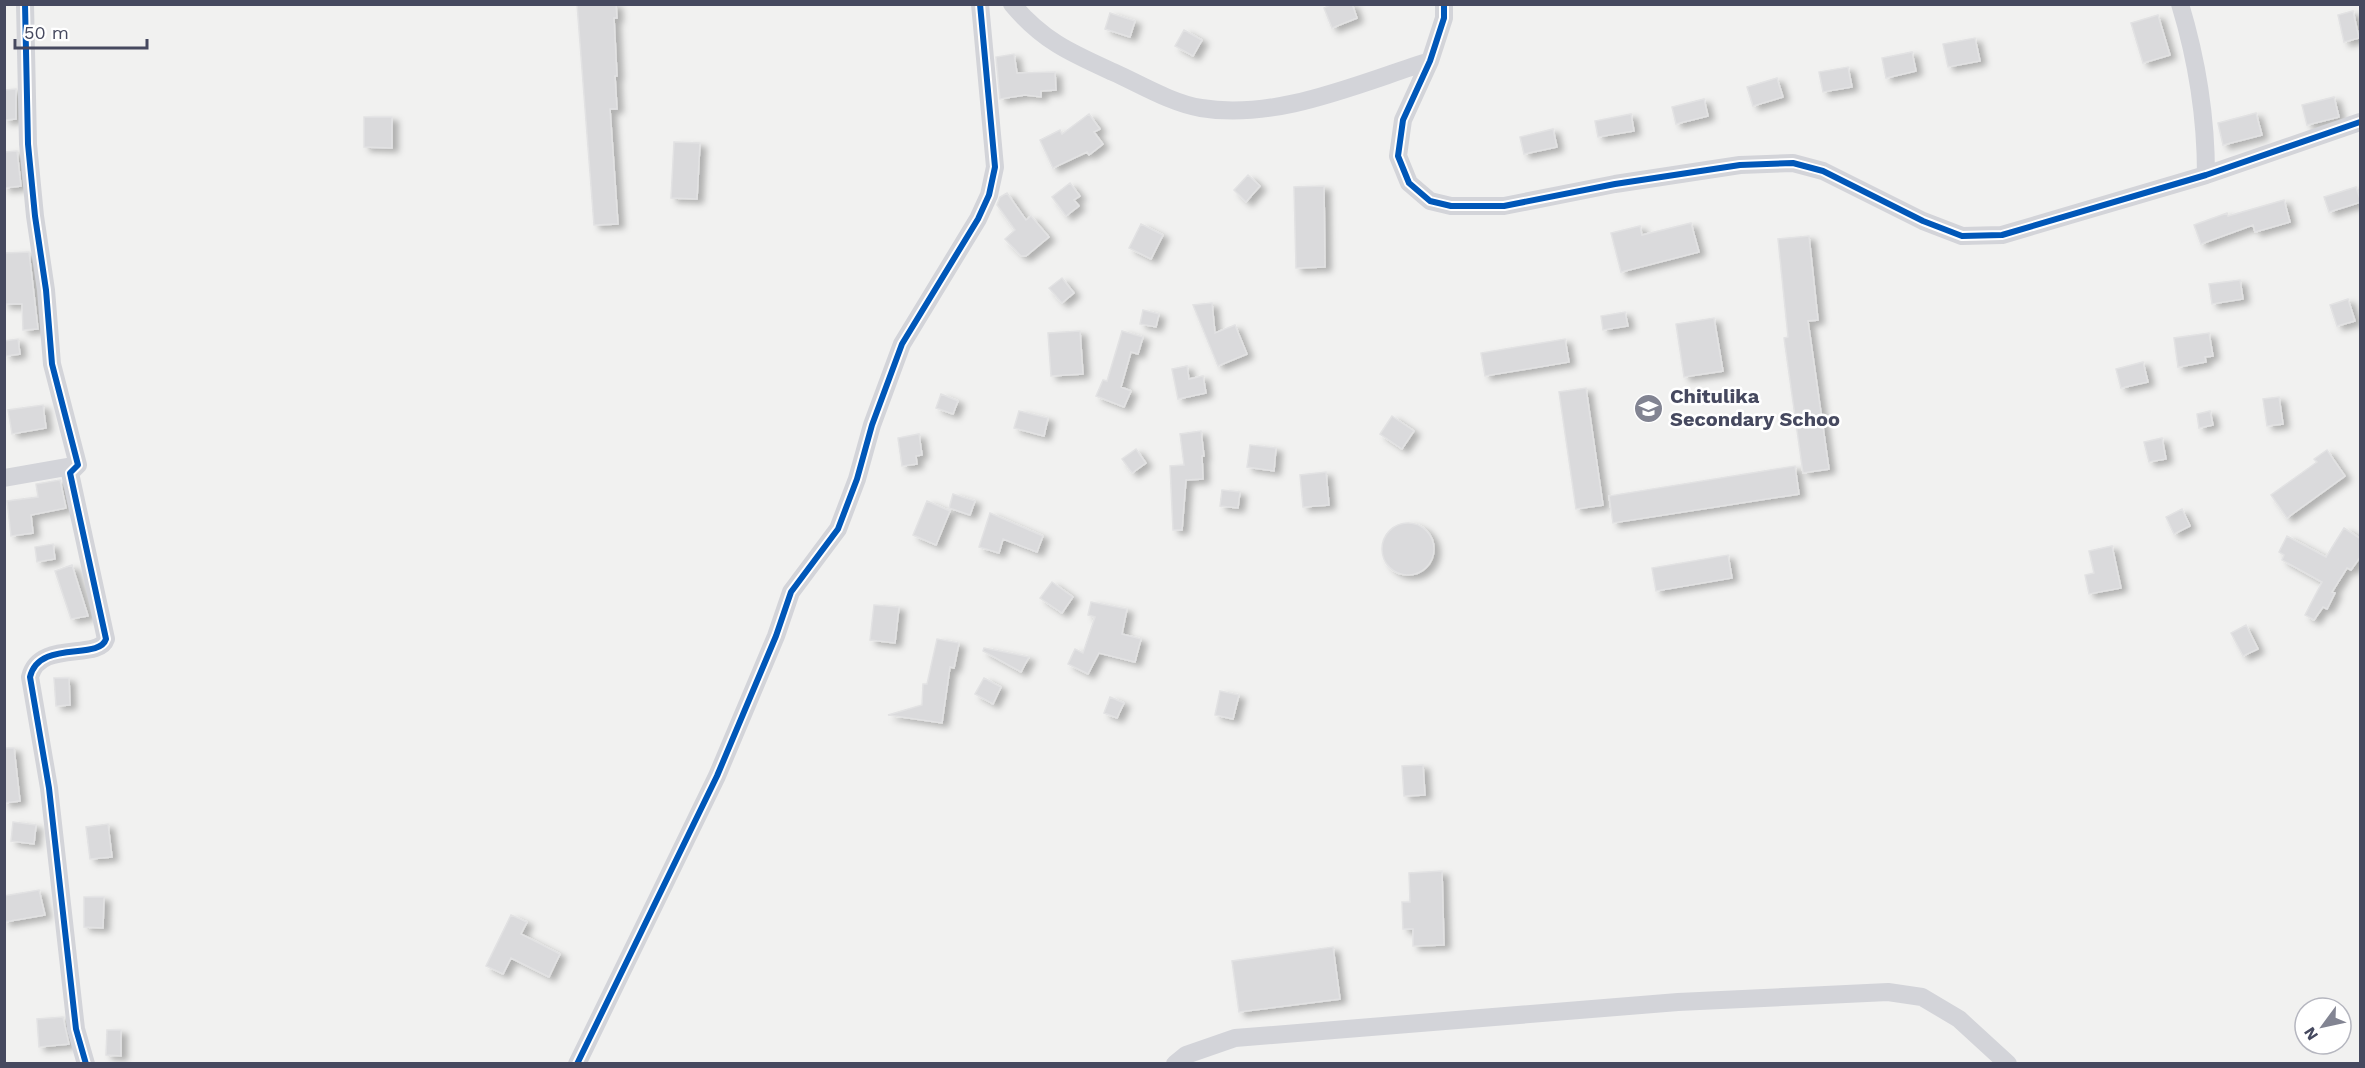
<svg xmlns="http://www.w3.org/2000/svg" width="2365" height="1068" font-family="'Work Sans',sans-serif">
	<style>
		.building { fill: #dadadc; stroke: #e2e2e3; stroke-width: 1.5; filter: url(#shadow) }
		.lines { fill: none; stroke-linecap: round; stroke-linejoin: round }
		.street { stroke: #d3d4d9; stroke-width: 18 }
		.cycleway-casing { stroke: #fff; stroke-width: 10 }
		.cycleway { stroke: #0057b8; stroke-width: 6 }
		.labels { text-anchor: middle; dominant-baseline: central; stroke-width: 5; stroke-linejoin: round; paint-order: stroke }
		.poi-label { font-size: 20px; font-weight: bold; fill: #46495f; stroke: #fff; text-anchor: start }
	</style>
	<defs>
		<filter id="shadow"><feDropShadow dx="6" dy="4" stdDeviation="3" flood-color="#0004"/></filter>
	</defs>
	<rect width="100%" height="100%" fill="#f1f1f0"/>
	<path class="building" d="M 577,4 L 616,4 L 617,18 L 614,18 L 617,76 L 615,76 L 617,109 L 610,109 L 618,224 L 594,225 Z
		M 1332,4 L 1352,4 L 1357,18 L 1332,28 L 1324,8 Z
		M 2353,11 L 2359,38 L 2344,42 L 2338,15 Z
		M 1110,13 L 1135,21 L 1130,37 L 1105,29 Z
		M 2158,15 L 2170,55 L 2143,63 L 2131,23 Z
		M 1184,30 L 1202,40 L 1193,56 L 1175,46 Z
		M 1975,38 L 1980,61 L 1948,67 L 1943,44 Z
		M 1912,52 L 1916,71 L 1886,78 L 1882,58 Z
		M 1014,54 L 1017,73 L 1055,72 L 1056,90 L 1041,91 L 1041,97 L 1025,95 L 1000,99 L 996,57 Z
		M 1848,67 L 1852,87 L 1823,92 L 1819,72 Z
		M 1777,78 L 1783,97 L 1753,106 L 1747,87 Z
		M 16,89 L 16,119 L 4,120 L 4,90 Z
		M 2334,97 L 2339,117 L 2307,125 L 2302,105 Z
		M 1704,99 L 1708,116 L 1676,124 L 1672,107 Z
		M 2256,113 L 2262,135 L 2223,145 L 2218,123 Z
		M 1089,114 L 1100,129 L 1094,132 L 1103,144 L 1089,155 L 1087,152 L 1053,168 L 1040,140 L 1060,130 L 1062,134 Z
		M 1631,114 L 1634,131 L 1598,137 L 1595,121 Z
		M 364,117 L 392,117 L 392,148 L 364,147 Z
		M 1553,129 L 1557,147 L 1524,154 L 1520,137 Z
		M 674,142 L 700,143 L 697,199 L 671,198 Z
		M 17,151 L 21,186 L 4,188 L 4,152 Z
		M 1248,175 L 1260,186 L 1246,202 L 1234,190 Z
		M 1070,183 L 1080,196 L 1074,200 L 1079,206 L 1066,216 L 1052,197 Z
		M 1324,186 L 1325,267 L 1296,268 L 1294,187 Z
		M 2356,187 L 2361,202 L 2329,212 L 2324,197 Z
		M 1007,193 L 1026,220 L 1031,216 L 1049,237 L 1026,256 L 1021,256 L 1005,239 L 1015,230 L 997,205 L 1000,197 Z
		M 2284,200 L 2290,222 L 2255,232 L 2253,225 L 2201,244 L 2194,225 L 2227,213 L 2228,216 Z
		M 1691,223 L 1699,252 L 1621,272 L 1611,233 L 1640,226 L 1642,235 Z
		M 1141,224 L 1163,235 L 1151,259 L 1129,248 Z
		M 1809,236 L 1818,320 L 1808,321 L 1829,469 L 1803,473 L 1784,338 L 1788,337 L 1778,239 Z
		M 29,252 L 38,329 L 23,330 L 22,304 L 4,304 L 4,253 Z
		M 1062,278 L 1074,293 L 1062,303 L 1049,288 Z
		M 2240,280 L 2243,299 L 2212,304 L 2209,284 Z
		M 2348,299 L 2355,321 L 2337,326 L 2330,305 Z
		M 1212,303 L 1215,333 L 1235,325 L 1247,354 L 1218,366 L 1193,305 Z
		M 1143,310 L 1159,314 L 1156,327 L 1140,324 Z
		M 1625,312 L 1628,326 L 1603,330 L 1601,316 Z
		M 1714,318 L 1723,371 L 1684,377 L 1676,324 Z
		M 1080,331 L 1083,374 L 1051,376 L 1048,333 Z
		M 1122,331 L 1143,337 L 1138,354 L 1131,352 L 1121,387 L 1131,391 L 1124,407 L 1096,396 L 1103,380 L 1107,381 Z
		M 2209,333 L 2213,356 L 2205,357 L 2206,362 L 2178,367 L 2174,338 Z
		M 18,339 L 20,354 L 6,356 L 4,341 Z
		M 1565,339 L 1569,362 L 1485,376 L 1481,353 Z
		M 2143,362 L 2148,382 L 2121,388 L 2116,369 Z
		M 1187,366 L 1189,379 L 1203,376 L 1206,393 L 1178,399 L 1172,369 Z
		M 1586,388 L 1603,505 L 1576,509 L 1559,392 Z
		M 941,394 L 958,401 L 953,414 L 936,408 Z
		M 2279,397 L 2283,424 L 2267,426 L 2263,399 Z
		M 43,405 L 46,428 L 12,434 L 8,410 Z
		M 1019,411 L 1048,418 L 1044,436 L 1014,428 Z
		M 2210,411 L 2213,425 L 2199,428 L 2197,414 Z
		M 1392,416 L 1414,431 L 1402,449 L 1380,434 Z
		M 1201,431 L 1204,456 L 1202,456 L 1203,479 L 1186,480 L 1182,530 L 1173,530 L 1170,466 L 1184,465 L 1180,434 Z
		M 919,434 L 922,455 L 916,456 L 917,464 L 902,466 L 898,438 Z
		M 2162,438 L 2166,459 L 2149,462 L 2144,442 Z
		M 1250,445 L 1276,448 L 1274,471 L 1247,467 Z
		M 1136,449 L 1146,463 L 1132,473 L 1122,459 Z
		M 2327,450 L 2345,476 L 2287,518 L 2271,495 L 2317,462 L 2314,459 Z
		M 1795,466 L 1799,494 L 1613,523 L 1609,496 Z
		M 1326,472 L 1329,505 L 1303,507 L 1300,475 Z
		M 60,480 L 66,508 L 31,515 L 33,533 L 11,536 L 7,501 L 38,497 L 36,484 Z
		M 1222,490 L 1240,492 L 1238,508 L 1220,506 Z
		M 953,494 L 975,501 L 970,515 L 949,508 Z
		M 927,501 L 950,511 L 936,545 L 913,535 Z
		M 2182,509 L 2190,526 L 2174,534 L 2166,517 Z
		M 990,513 L 1043,536 L 1037,552 L 1003,539 L 999,553 L 979,547 Z
		M1382 549a26 26 0 1 1 52 0a26 26 0 1 1-52 0Z
		M 2344,528 L 2361,539 L 2361,556 L 2351,570 L 2347,568 L 2332,592 L 2335,593 L 2327,609 L 2323,607 L 2314,620 L 2305,615 L 2322,582 L 2282,560 L 2284,555 L 2279,552 L 2287,536 L 2326,557 Z
		M 53,544 L 55,559 L 37,562 L 35,547 Z
		M 2112,546 L 2121,588 L 2089,594 L 2085,575 L 2094,573 L 2089,551 Z
		M 1728,555 L 1732,578 L 1656,591 L 1652,568 Z
		M 72,565 L 88,616 L 71,619 L 55,571 Z
		M 1052,582 L 1073,597 L 1062,613 L 1040,598 Z
		M 1091,602 L 1127,609 L 1122,634 L 1141,639 L 1135,662 L 1099,653 L 1088,674 L 1068,664 L 1075,649 L 1083,653 L 1095,617 L 1088,615 Z
		M 874,605 L 899,607 L 895,643 L 870,640 Z
		M 2246,625 L 2258,649 L 2243,656 L 2231,633 Z
		M 937,639 L 959,643 L 954,668 L 950,667 L 942,723 L 888,715 L 922,705 L 923,684 L 927,684 Z
		M 984,648 L 1029,657 L 1021,672 L 983,651 Z
		M 54,678 L 69,678 L 70,705 L 56,706 Z
		M 984,678 L 1001,687 L 993,704 L 975,694 Z
		M 1220,691 L 1239,695 L 1233,719 L 1215,715 Z
		M 1110,697 L 1124,703 L 1117,718 L 1104,713 Z
		M 4,748 L 14,748 L 20,801 L 4,803 Z
		M 1423,765 L 1425,795 L 1404,796 L 1402,766 Z
		M 13,822 L 36,825 L 34,844 L 11,841 Z
		M 108,824 L 112,857 L 90,859 L 86,827 Z
		M 1442,871 L 1444,945 L 1413,946 L 1413,929 L 1403,929 L 1402,902 L 1410,902 L 1409,873 Z
		M 39,890 L 45,915 L 4,922 L 4,896 Z
		M 84,897 L 104,897 L 103,928 L 84,927 Z
		M 511,915 L 527,922 L 521,934 L 560,954 L 549,977 L 511,958 L 503,974 L 486,966 Z
		M 1333,947 L 1340,999 L 1239,1012 L 1232,961 Z
		M 63,1017 L 69,1044 L 39,1047 L 37,1019 Z
		M 107,1030 L 121,1030 L 121,1056 L 106,1055 Z"/>
	<g class="lines">
		<path class="street" d="M 25,4 L 28,144 L 35,216 L 46,290 L 52,364 L 78,465 L 70,473 L 106,639 C 99,661 39,639 30,677 L 49,788 L 76,1029 L 86,1064
			M 1012,4 C 1043,41 1071,53 1113,72 C 1140,84 1171,103 1201,108 C 1276,121 1359,83 1430,61
			M 1444,4 L 1444,18 L 1430,61 L 1403,120 L 1398,156 L 1409,183 L 1430,201 L 1451,206 L 1504,206 L 1615,184 L 1740,165 L 1793,163 L 1823,171 L 1923,221 L 1962,236 L 2002,235 L 2206,175 L 2360,122
			M 2180,4 C 2197,60 2206,117 2206,175
			M 4,478 L 78,465
			M 577,1064 L 717,776 L 776,636 L 791,592 L 838,529 L 857,479 L 872,425 L 902,344 L 978,219 L 989,195 L 995,167 L 980,4
			M 1175,1064 L 1186,1055 L 1235,1038 L 1678,1002 L 1888,992 L 1922,997 L 1959,1019 L 2008,1064"/>
		<defs>
			<path id="cycleway" d="M 25,4 L 28,144 L 35,216 L 46,290 L 52,364 L 78,465 L 70,473 L 106,639 C 99,661 39,639 30,677 L 49,788 L 76,1029 L 86,1064
				M 1444,4 L 1444,18 L 1430,61 L 1403,120 L 1398,156 L 1409,183 L 1430,201 L 1451,206 L 1504,206 L 1615,184 L 1740,165 L 1793,163 L 1823,171 L 1923,221 L 1962,236 L 2002,235 L 2206,175 L 2360,122
				M 577,1064 L 717,776 L 776,636 L 791,592 L 838,529 L 857,479 L 872,425 L 902,344 L 978,219 L 989,195 L 995,167 L 980,4"/>
		</defs>
		<use href="#cycleway" class="cycleway-casing"/>
		<use href="#cycleway" class="cycleway"/>
	</g>
	<defs>
		<symbol id="school-disc" viewBox="-11 -11 22 22"><circle r="9.5" fill="#828492" stroke="#fff"/><path d="M0-5L7-2L0 1L-7-2ZM-4 1L0 2.5L4 1V4Q0 6-4 4Z" fill="#fff"/></symbol>
	</defs>
	<g fill-rule="evenodd">
		<use href="#school-disc" x="1632" y="392" width="33" height="33"/>
	</g>
	<g class="labels">
		<g class="poi-label">
			<text x="1670" y="396">Chitulika<tspan x="1670" dy="23">Secondary Schoo</tspan></text>
		</g>
	</g>
	<rect width="2365" height="1068" fill="none" stroke="#46495f" stroke-width="12"/>
	<g transform="translate(2323 1026) rotate(237)"><circle r="28" fill="#ffffff" stroke="#b5b6bf" stroke-width="1.5"/>
	<path d="M0-4.5L10 22L0 15L-10 22Z" fill="#828492"/>
	<text y="-9" font-size="16" font-weight="bold" text-anchor="middle" fill="#46495f">N</text>
	</g>
	<path d="M15 39v9h132v-9" fill="none" stroke="#46495f" stroke-width="3"/>
	<text x="24" y="39" font-size="18" fill="#46495f" stroke="#ffffff" stroke-width="4.5" paint-order="stroke">50 m</text>
</svg>
